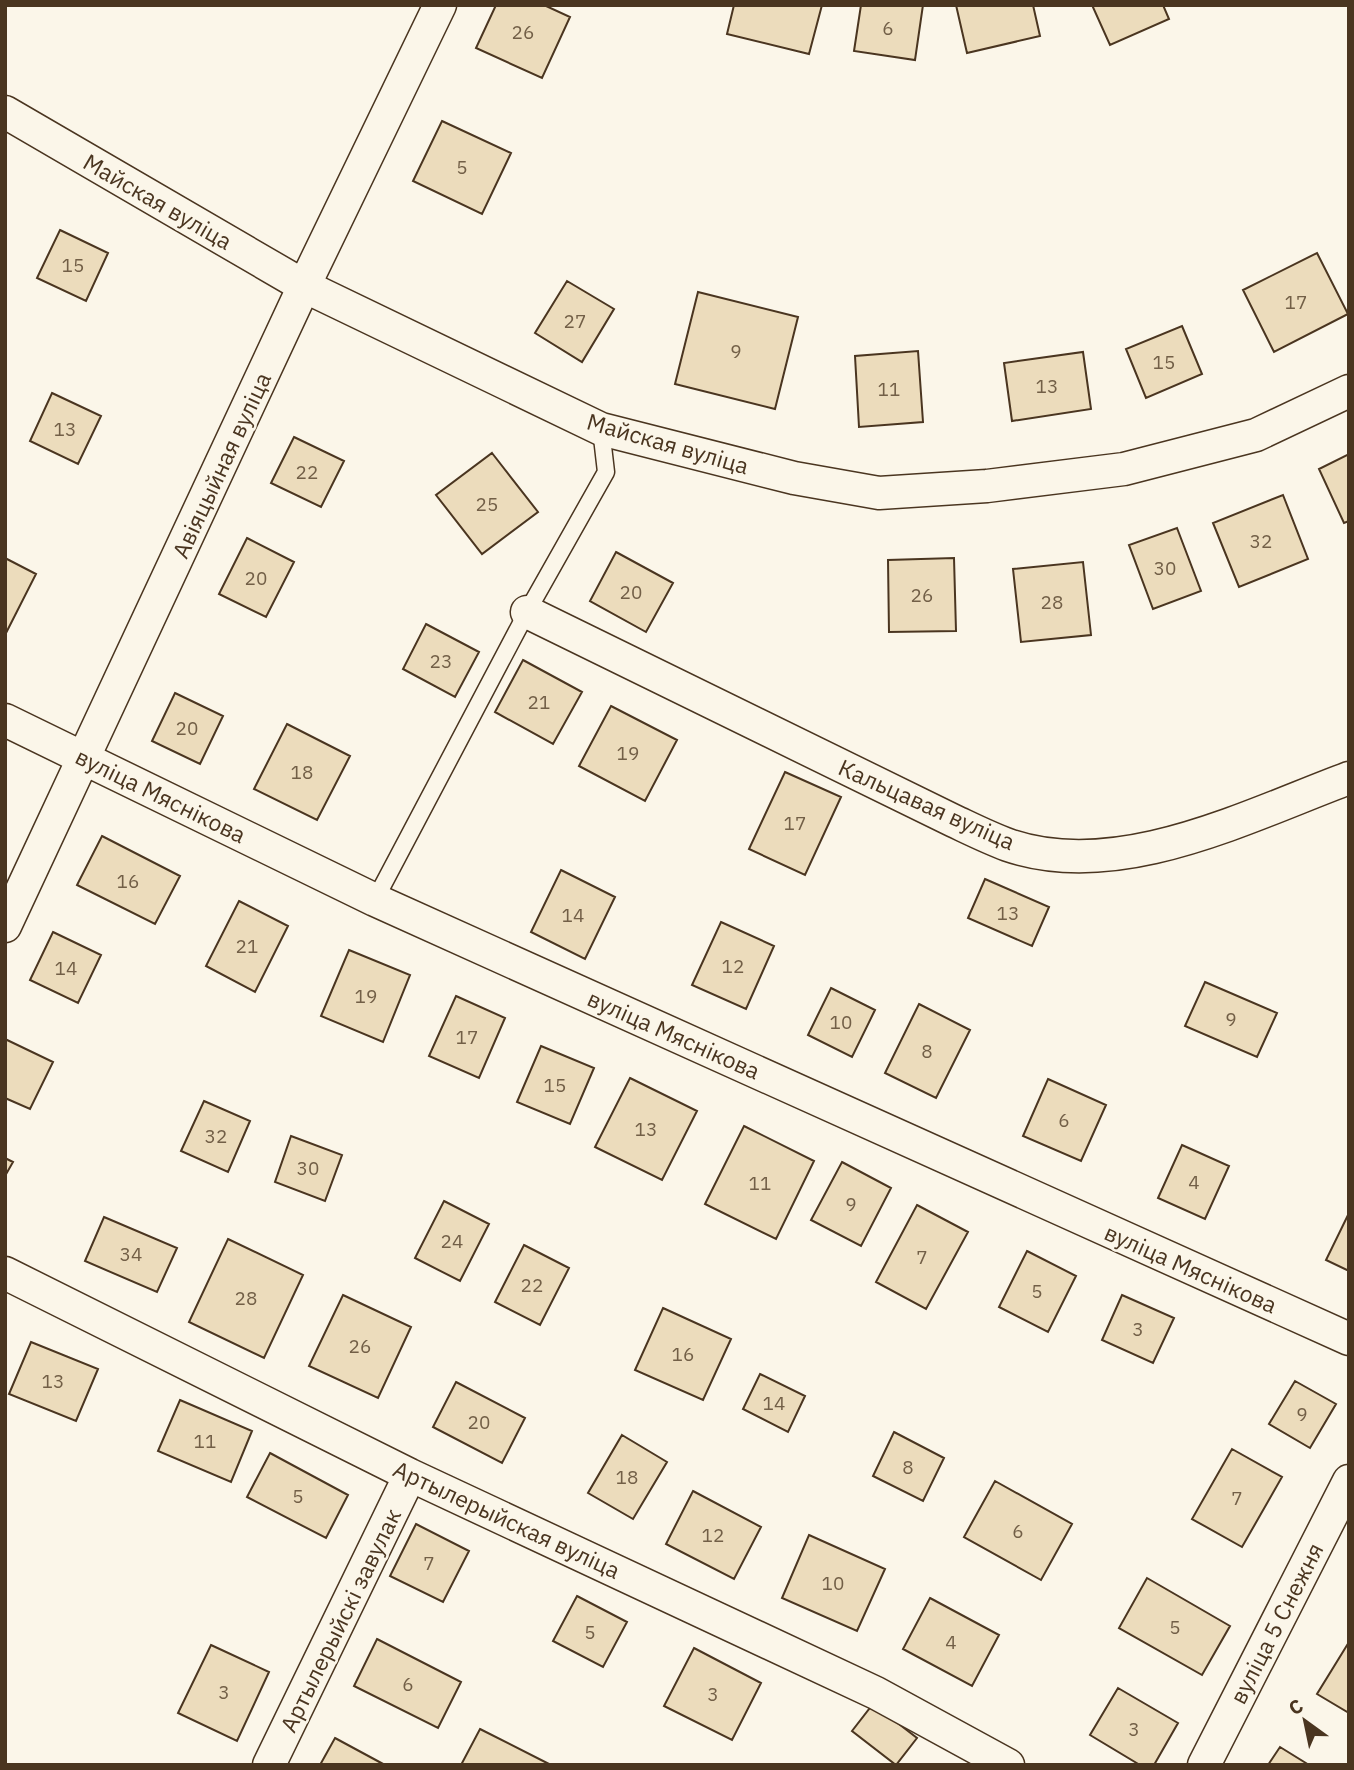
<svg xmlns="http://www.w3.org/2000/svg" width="1354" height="1770" font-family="'IBM Plex Sans',sans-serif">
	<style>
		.building { fill: #ecdcbc; stroke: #4a3520; stroke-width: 2 }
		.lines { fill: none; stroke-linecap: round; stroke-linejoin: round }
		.service-casing { stroke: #4a3520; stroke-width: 19 }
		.minor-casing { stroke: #4a3520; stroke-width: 35 }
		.service { stroke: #fbf6e9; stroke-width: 16 }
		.minor { stroke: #fbf6e9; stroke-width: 32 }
		.labels { text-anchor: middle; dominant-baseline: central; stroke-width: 5; stroke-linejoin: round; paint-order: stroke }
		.number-label { font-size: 19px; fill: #725f47 }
		.street-label { font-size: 23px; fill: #4a3520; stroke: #fbf6e9 }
	</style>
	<rect width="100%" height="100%" fill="#fbf6e9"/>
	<path class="building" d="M 496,5 L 544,5 L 570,17 L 542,78 L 476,48 Z
		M 734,5 L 822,5 L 809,54 L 727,34 Z
		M 861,5 L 923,5 L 915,60 L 854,51 Z
		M 956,5 L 1033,5 L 1040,36 L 967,53 Z
		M 1092,5 L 1163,5 L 1169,19 L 1110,45 Z
		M 442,121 L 511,153 L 482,214 L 413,181 Z
		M 60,230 L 108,253 L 86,301 L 37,278 Z
		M 1317,253 L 1348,314 L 1274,352 L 1243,290 Z
		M 567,281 L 614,309 L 582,362 L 535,333 Z
		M 698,292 L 798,317 L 775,409 L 675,384 Z
		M 1182,326 L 1202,374 L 1146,398 L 1126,349 Z
		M 918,351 L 923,422 L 859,427 L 855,356 Z
		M 1083,352 L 1091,409 L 1012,421 L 1004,363 Z
		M 52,393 L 101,416 L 78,464 L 30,441 Z
		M 294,437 L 344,461 L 321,507 L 271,483 Z
		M 492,453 L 538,512 L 482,554 L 436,495 Z
		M 1349,454 L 1349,521 L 1344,523 L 1319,469 Z
		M 1283,495 L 1308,559 L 1239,587 L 1213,523 Z
		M 1177,528 L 1201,591 L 1153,609 L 1129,545 Z
		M 247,538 L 294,562 L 266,617 L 219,594 Z
		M 616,552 L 673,583 L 646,632 L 590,601 Z
		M 5,558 L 36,574 L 5,635 Z
		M 954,558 L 956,631 L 889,632 L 888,560 Z
		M 1083,562 L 1091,635 L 1021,642 L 1013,569 Z
		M 426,624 L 479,652 L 455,697 L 403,669 Z
		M 523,660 L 582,692 L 553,744 L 495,712 Z
		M 175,693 L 223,716 L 200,764 L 152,741 Z
		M 611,706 L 677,740 L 645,801 L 579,766 Z
		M 287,724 L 350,756 L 317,820 L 254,789 Z
		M 785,772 L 841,797 L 805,875 L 749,849 Z
		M 102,836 L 180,876 L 155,924 L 77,885 Z
		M 561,870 L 615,897 L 585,959 L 531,932 Z
		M 985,879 L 1049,907 L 1032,946 L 968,918 Z
		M 239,901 L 288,926 L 255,992 L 206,966 Z
		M 721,922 L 774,946 L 746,1009 L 692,985 Z
		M 53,932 L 101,955 L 78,1003 L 30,980 Z
		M 349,950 L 410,975 L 383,1042 L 321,1016 Z
		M 1205,982 L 1277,1013 L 1257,1057 L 1185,1026 Z
		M 831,988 L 875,1010 L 852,1057 L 808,1035 Z
		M 456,996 L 505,1018 L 479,1078 L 429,1056 Z
		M 919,1004 L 970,1030 L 936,1098 L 885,1073 Z
		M 5,1039 L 53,1062 L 30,1109 L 5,1098 Z
		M 541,1046 L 594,1068 L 570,1124 L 517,1102 Z
		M 630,1078 L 697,1111 L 662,1180 L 595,1147 Z
		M 1048,1079 L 1106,1105 L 1081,1161 L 1023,1136 Z
		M 204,1101 L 250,1121 L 228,1172 L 181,1151 Z
		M 744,1126 L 814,1161 L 776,1239 L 705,1204 Z
		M 291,1136 L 342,1155 L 325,1201 L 275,1182 Z
		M 1182,1145 L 1229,1166 L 1205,1219 L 1158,1198 Z
		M 5,1158 L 13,1162 L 5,1176 Z
		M 842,1162 L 891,1188 L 861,1246 L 811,1220 Z
		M 444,1201 L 489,1224 L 460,1281 L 415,1258 Z
		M 917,1205 L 968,1232 L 926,1309 L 876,1282 Z
		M 1349,1213 L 1349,1271 L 1326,1260 Z
		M 104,1217 L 177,1248 L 157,1292 L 85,1261 Z
		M 228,1239 L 303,1275 L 264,1358 L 189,1322 Z
		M 524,1245 L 569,1268 L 540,1325 L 495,1302 Z
		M 1027,1251 L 1076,1276 L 1048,1332 L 999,1307 Z
		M 343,1295 L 411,1327 L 378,1398 L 309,1366 Z
		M 1122,1295 L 1174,1318 L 1153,1363 L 1102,1340 Z
		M 663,1308 L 731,1339 L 703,1400 L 635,1370 Z
		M 31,1342 L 98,1369 L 76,1421 L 9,1394 Z
		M 760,1374 L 805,1396 L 788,1432 L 743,1409 Z
		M 1295,1381 L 1336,1404 L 1310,1448 L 1269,1424 Z
		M 456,1382 L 525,1418 L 502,1463 L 433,1427 Z
		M 180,1400 L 252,1431 L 231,1482 L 158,1451 Z
		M 894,1432 L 944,1458 L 923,1501 L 873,1476 Z
		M 622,1435 L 667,1462 L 633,1519 L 588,1493 Z
		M 1232,1449 L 1282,1477 L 1242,1547 L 1192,1519 Z
		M 270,1453 L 348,1495 L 326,1538 L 247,1497 Z
		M 995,1481 L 1072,1524 L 1041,1580 L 964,1537 Z
		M 693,1491 L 761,1527 L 734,1579 L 666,1544 Z
		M 416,1524 L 469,1551 L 443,1602 L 390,1576 Z
		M 809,1535 L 885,1569 L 857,1631 L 782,1598 Z
		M 1147,1578 L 1230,1626 L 1202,1675 L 1119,1628 Z
		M 577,1596 L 627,1622 L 603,1667 L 553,1641 Z
		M 930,1598 L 999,1635 L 972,1686 L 903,1649 Z
		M 377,1639 L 461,1682 L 438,1728 L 354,1686 Z
		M 1349,1642 L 1349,1713 L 1317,1694 Z
		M 211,1645 L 269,1672 L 237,1741 L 178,1713 Z
		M 694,1648 L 761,1683 L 732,1740 L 664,1706 Z
		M 1118,1688 L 1178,1723 L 1154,1765 L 1140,1765 L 1090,1735 Z
		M 873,1704 L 917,1738 L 896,1765 L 852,1731 Z
		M 480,1729 L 551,1765 L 461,1765 Z
		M 335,1738 L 385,1765 L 320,1765 Z
		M 1280,1747 L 1309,1765 L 1268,1765 Z"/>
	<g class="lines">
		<defs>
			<path id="service" d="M 375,900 L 527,612 L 606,472 L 601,429"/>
			<path id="minor" d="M 5,112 L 304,286 L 601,429 L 794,478 L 879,493 L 987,486 L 1124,469 L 1256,435 L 1349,391
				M 527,612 L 954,821 C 971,829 989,838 1008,845 C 1118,883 1247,816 1349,778
				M 5,720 L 375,900 L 1349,1339
				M 5,926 L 304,286 L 440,5
				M 5,1273 L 410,1475 L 876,1693 L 1008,1765
				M 269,1765 L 410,1475
				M 1204,1765 L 1349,1481"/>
		</defs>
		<use href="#service" class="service-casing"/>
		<use href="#minor" class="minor-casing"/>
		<use href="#service" class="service"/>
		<use href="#minor" class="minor"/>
	</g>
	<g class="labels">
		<g class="number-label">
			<text x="888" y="28">6</text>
			<text x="523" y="32">26</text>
			<text x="462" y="167">5</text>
			<text x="73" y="265">15</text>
			<text x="1296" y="302">17</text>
			<text x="575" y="321">27</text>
			<text x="736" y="351">9</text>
			<text x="1164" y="362">15</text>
			<text x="1047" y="386">13</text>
			<text x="889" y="389">11</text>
			<text x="65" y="429">13</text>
			<text x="307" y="472">22</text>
			<text x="487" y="504">25</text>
			<text x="1261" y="541">32</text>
			<text x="1165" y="568">30</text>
			<text x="256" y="578">20</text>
			<text x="631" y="592">20</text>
			<text x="922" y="595">26</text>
			<text x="1052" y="602">28</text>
			<text x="441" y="661">23</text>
			<text x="539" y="702">21</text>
			<text x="187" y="728">20</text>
			<text x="628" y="753">19</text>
			<text x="302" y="772">18</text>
			<text x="795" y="823">17</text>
			<text x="128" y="881">16</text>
			<text x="1008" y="913">13</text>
			<text x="573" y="915">14</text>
			<text x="247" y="946">21</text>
			<text x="733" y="966">12</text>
			<text x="66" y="968">14</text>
			<text x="366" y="996">19</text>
			<text x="1231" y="1019">9</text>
			<text x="841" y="1022">10</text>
			<text x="467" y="1037">17</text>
			<text x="927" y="1051">8</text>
			<text x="555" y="1085">15</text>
			<text x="1064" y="1120">6</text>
			<text x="646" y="1129">13</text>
			<text x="216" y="1136">32</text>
			<text x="308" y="1168">30</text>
			<text x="1194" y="1182">4</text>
			<text x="760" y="1183">11</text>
			<text x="851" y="1204">9</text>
			<text x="452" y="1241">24</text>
			<text x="131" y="1254">34</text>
			<text x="922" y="1257">7</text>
			<text x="532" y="1285">22</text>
			<text x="1037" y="1291">5</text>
			<text x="246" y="1298">28</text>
			<text x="1138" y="1329">3</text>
			<text x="360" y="1346">26</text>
			<text x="683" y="1354">16</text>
			<text x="53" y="1381">13</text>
			<text x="774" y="1403">14</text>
			<text x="1302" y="1414">9</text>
			<text x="479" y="1422">20</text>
			<text x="205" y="1441">11</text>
			<text x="908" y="1467">8</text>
			<text x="627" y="1477">18</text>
			<text x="298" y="1496">5</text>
			<text x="1237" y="1498">7</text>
			<text x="1018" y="1531">6</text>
			<text x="713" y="1535">12</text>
			<text x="429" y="1563">7</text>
			<text x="833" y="1583">10</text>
			<text x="1175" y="1627">5</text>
			<text x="590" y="1632">5</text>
			<text x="951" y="1642">4</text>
			<text x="408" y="1684">6</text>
			<text x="224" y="1692">3</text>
			<text x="713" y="1694">3</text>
			<text x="1134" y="1729">3</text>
		</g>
		<g class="street-label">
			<text transform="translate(158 201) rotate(30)">Майская вуліца</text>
			<text transform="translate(668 443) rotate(16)">Майская вуліца</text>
			<text transform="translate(221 465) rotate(-65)">Авіяцыйная вуліца</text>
			<text transform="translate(161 795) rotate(26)">вуліца Мяснікова</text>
			<text transform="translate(927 804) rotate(24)">Кальцавая вуліца</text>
			<text transform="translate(674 1034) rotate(24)">вуліца Мяснікова</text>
			<text transform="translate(1191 1268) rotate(24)">вуліца Мяснікова</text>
			<text transform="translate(507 1519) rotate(25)">Артылерыйская вуліца</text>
			<text transform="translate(340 1620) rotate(-64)">Артылерыйскі завулак</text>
			<text transform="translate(1276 1623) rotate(-63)">вуліца 5 Снежня</text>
		</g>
	</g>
	<rect width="1354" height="1770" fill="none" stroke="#4a3520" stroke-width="14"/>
	<g transform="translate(1305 1721) rotate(327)" stroke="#fbf6e9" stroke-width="5" paint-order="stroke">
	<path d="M0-5L12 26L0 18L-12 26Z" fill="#4a3520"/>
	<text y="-10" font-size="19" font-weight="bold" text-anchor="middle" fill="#4a3520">С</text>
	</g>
</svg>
